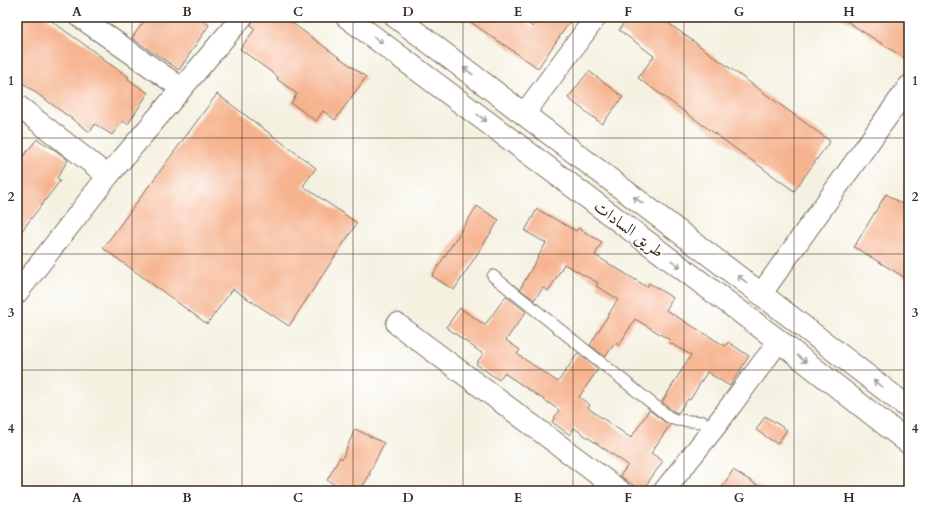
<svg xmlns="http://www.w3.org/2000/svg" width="926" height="508" font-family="Cardo,Amiri,serif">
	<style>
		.building { fill: #f6b38e }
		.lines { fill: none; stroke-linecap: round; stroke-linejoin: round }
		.service-casing { stroke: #7c7062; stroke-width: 13 }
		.minor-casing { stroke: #7c7062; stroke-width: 23 }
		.primary-casing { stroke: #7c7062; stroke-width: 24 }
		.service { stroke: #fff; stroke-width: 11 }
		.minor { stroke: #fff; stroke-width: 21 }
		.primary { stroke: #fff; stroke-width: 22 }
		.oneway { stroke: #a79f9a }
		.grid { fill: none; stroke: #3b2a1e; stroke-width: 1; stroke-opacity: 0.55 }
		.labels { text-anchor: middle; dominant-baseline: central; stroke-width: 3; stroke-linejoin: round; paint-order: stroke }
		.street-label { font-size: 17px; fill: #3b2a1e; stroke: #fff }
		.neatline { fill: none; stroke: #3b2a1e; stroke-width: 1.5 }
		.grid-label { font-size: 13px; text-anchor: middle; font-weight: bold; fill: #3b2a1e }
	</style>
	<rect width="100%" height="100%" fill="#fff"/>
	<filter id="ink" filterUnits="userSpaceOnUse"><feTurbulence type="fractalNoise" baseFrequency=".025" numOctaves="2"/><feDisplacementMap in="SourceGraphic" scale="8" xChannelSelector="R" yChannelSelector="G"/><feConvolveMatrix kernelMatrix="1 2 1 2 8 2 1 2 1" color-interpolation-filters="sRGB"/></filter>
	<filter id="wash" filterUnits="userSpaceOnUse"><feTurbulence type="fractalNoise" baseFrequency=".012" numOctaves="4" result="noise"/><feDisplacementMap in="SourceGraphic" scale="16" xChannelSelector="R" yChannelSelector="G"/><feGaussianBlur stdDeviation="0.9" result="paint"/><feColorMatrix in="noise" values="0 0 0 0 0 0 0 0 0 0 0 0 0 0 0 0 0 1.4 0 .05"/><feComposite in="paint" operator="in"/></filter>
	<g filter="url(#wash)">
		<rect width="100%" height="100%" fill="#f5f1e1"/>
		<g id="blocks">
			<path class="building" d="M 17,17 L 46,17 L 103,58 L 102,59 L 129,77 L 128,79 L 148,93 L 128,124 L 122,121 L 112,135 L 95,124 L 90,132 L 17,79 Z
				M 147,17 L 197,17 L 209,25 L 179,70 L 132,38 Z
				M 254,17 L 284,17 L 366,77 L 335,120 L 323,111 L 316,121 L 291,103 L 297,94 L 277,79 L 278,77 L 240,49 L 255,29 L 251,25 Z
				M 463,17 L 518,17 L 533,27 L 539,17 L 573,17 L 538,68 Z
				M 628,17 L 660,17 L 830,141 L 794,191 L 638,78 L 654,56 L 619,30 Z
				M 840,17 L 909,17 L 909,61 Z
				M 589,71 L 623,97 L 602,124 L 568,98 Z
				M 217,94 L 316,168 L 303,186 L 357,223 L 289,326 L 233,289 L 207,324 L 103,248 Z
				M 37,139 L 55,150 L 68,160 L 57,178 L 60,181 L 17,237 L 17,164 Z
				M 886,194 L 909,208 L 909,280 L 854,247 Z
				M 477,206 L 499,220 L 454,290 L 432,276 Z
				M 537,209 L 576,231 L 578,228 L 602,242 L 595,255 L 647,287 L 649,283 L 673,298 L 666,310 L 725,346 L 728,342 L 749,356 L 730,386 L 707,372 L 690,400 L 688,399 L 678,413 L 673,411 L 662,402 L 691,355 L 668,342 L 670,340 L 635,319 L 619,345 L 615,343 L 605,357 L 590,345 L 618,299 L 596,286 L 598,283 L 564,264 L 549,291 L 543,288 L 534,300 L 520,289 L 546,243 L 525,231 Z
				M 506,296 L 526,312 L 506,340 L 520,350 L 517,354 L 558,382 L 578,353 L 598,369 L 579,397 L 590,405 L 588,408 L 631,438 L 649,410 L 665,422 L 670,425 L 651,453 L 663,461 L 642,491 L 620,476 L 628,465 L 574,428 L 570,435 L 552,422 L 559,410 L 504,373 L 499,380 L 476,364 L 483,354 L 446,327 L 460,308 L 485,325 Z
				M 765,416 L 787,430 L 777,444 L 756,430 Z
				M 355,429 L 384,443 L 369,474 L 370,474 L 360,491 L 346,491 L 327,480 L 340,457 L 342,459 Z
				M 733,470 L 767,491 L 720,491 Z"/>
		</g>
	</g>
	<g filter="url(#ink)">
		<use href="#blocks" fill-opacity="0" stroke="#7c7062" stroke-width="1"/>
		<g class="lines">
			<defs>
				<path id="service" d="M 493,276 L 669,417 L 676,420 L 703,422 L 714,428"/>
				<path id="minor" d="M 80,17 L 181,88
					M 17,105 L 108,176
					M 524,114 L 596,17
					M 17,293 L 108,176 L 242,17
					M 761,294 L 909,86
					M 397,324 L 620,491
					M 664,491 L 714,428 L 779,341"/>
				<path id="primary" d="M 347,17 L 779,341 L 909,443
					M 396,17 L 761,294 L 909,408"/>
			</defs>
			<use href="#service" class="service-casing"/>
			<use href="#minor" class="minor-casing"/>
			<use href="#primary" class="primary-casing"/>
			<use href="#service" class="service"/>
			<use href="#minor" class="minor"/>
			<use href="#primary" class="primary"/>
		</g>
		<defs><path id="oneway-shaft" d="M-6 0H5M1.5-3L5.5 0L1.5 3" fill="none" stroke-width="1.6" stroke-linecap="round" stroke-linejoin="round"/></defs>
		<g class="oneway">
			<use href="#oneway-shaft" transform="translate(378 40) rotate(37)"/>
			<use href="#oneway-shaft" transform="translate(468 71) rotate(-143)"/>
			<use href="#oneway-shaft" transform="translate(482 118) rotate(37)"/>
			<use href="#oneway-shaft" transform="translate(638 200) rotate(-143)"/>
			<use href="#oneway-shaft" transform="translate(676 264) rotate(37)"/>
			<use href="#oneway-shaft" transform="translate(742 279) rotate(-143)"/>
			<use href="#oneway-shaft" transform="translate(802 359) rotate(38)"/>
			<use href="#oneway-shaft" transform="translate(878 384) rotate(-142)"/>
		</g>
	</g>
	<path class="grid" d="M 132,17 L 132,491M 242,17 L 242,491M 353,17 L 353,491M 463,17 L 463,491M 573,17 L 573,491M 684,17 L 684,491M 794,17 L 794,491M 17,138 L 909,138M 17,254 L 909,254M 17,370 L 909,370"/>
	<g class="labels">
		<g class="street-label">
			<text transform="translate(629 229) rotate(37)">طريق السادات</text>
		</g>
	</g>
	<rect width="926" height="508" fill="none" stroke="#fff" stroke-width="44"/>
	<rect x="22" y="22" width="882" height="464" class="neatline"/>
	<g class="grid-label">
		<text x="77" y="16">A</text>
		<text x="187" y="16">B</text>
		<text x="298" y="16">C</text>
		<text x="408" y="16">D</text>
		<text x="518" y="16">E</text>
		<text x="628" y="16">F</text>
		<text x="739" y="16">G</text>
		<text x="849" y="16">H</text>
		<text x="11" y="85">1</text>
		<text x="915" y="85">1</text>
		<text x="11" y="201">2</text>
		<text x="915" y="201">2</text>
		<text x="11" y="317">3</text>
		<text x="915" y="317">3</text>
		<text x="11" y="433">4</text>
		<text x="915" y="433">4</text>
		<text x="77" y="502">A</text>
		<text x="187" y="502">B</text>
		<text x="298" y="502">C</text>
		<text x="408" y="502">D</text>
		<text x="518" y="502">E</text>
		<text x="628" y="502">F</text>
		<text x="739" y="502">G</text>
		<text x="849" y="502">H</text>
	</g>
</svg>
